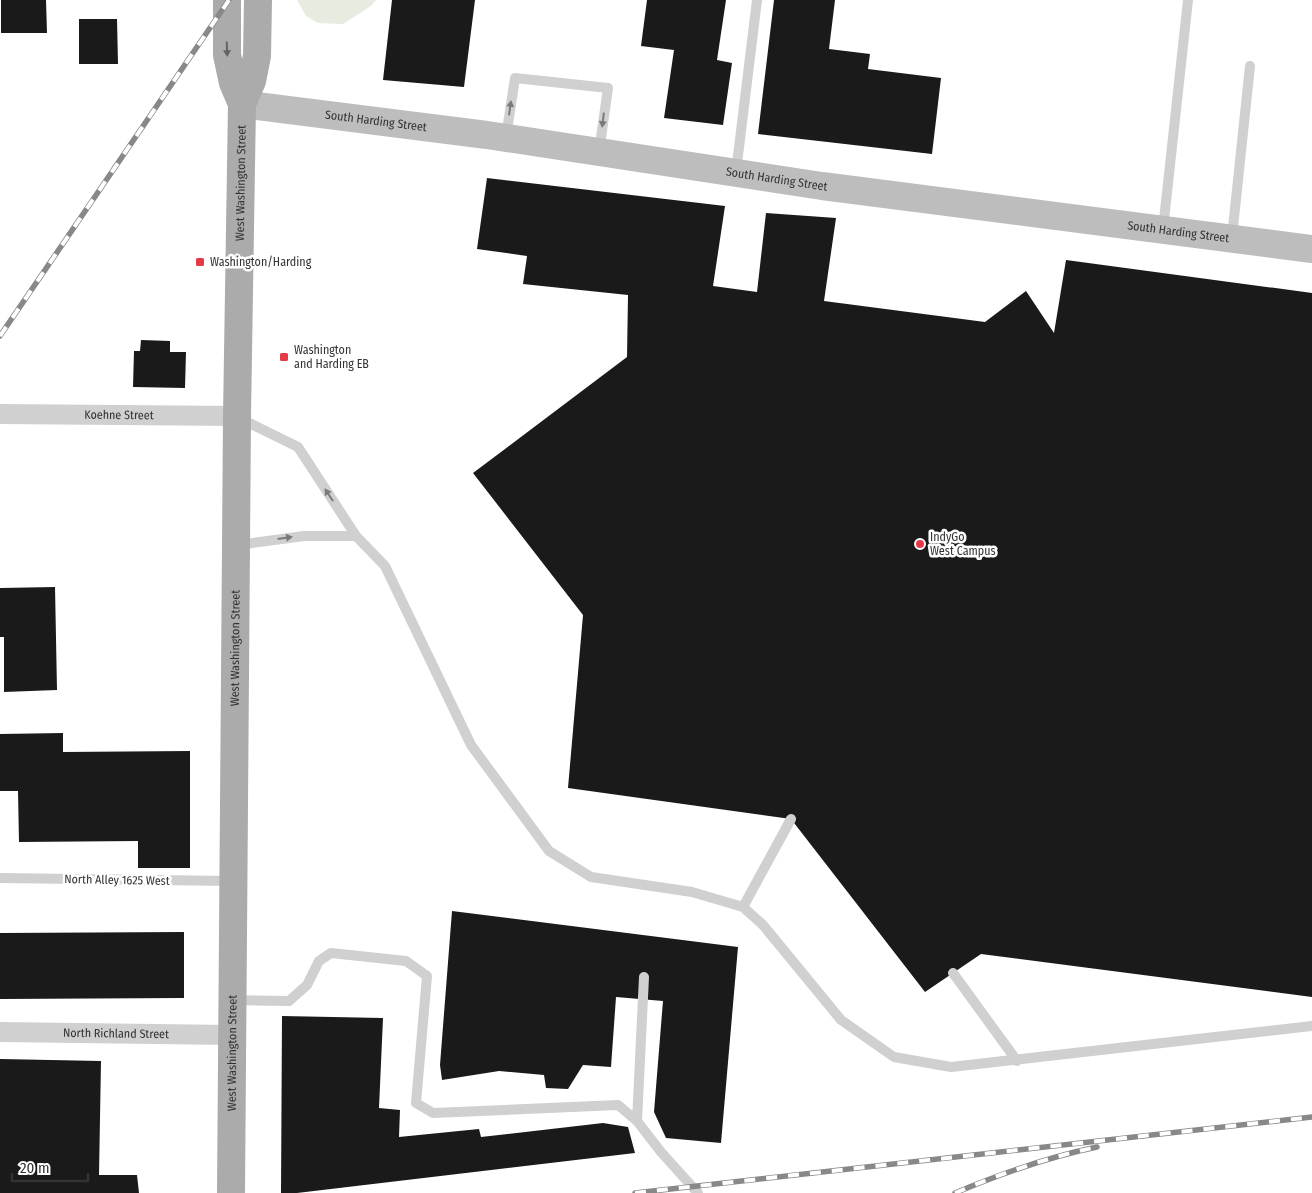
<svg xmlns="http://www.w3.org/2000/svg" width="1312" height="1193" font-family="'Fira Sans Condensed',sans-serif">
	<style>
		.green { fill: #e6ecdf }
		.building { fill: #1a1a1a }
		.lines { fill: none; stroke-linecap: round; stroke-linejoin: round }
		.lane { stroke: #d0d0d0; stroke-width: 10 }
		.street { stroke: #d0d0d0; stroke-width: 20 }
		.secondary { stroke: #bdbdbd; stroke-width: 28 }
		.primary { stroke: #ababab; stroke-width: 28 }
		.rail-casing { stroke: #888; stroke-width: 5.5 }
		.rail { stroke: #fff; stroke-width: 4; stroke-dasharray: 11; stroke-linecap: butt }
		.oneway { fill: #636363 }
		.oneway2 { fill: #7a7a7a }
		.poi-dot { fill: #e63946; stroke: #fff; stroke-width: 2 }
		.labels { text-anchor: middle; dominant-baseline: central; stroke-width: 5; stroke-linejoin: round; paint-order: stroke }
		.street-label { font-size: 12px; fill: #333; stroke: #fff }
		.poi-label { font-size: 12px; fill: #333; stroke: #fff; text-anchor: start }
	</style>
	<rect width="100%" height="100%" fill="#fff"/>
	<path class="green" d="M 297,0 L 376,0 L 371,6 L 343,24 L 318,23 L 306,16 Z"/>
	<path class="building" d="M 1,0 L 46,0 L 47,33 L 1,33 Z
		M 392,0 L 475,0 L 464,87 L 383,80 Z
		M 647,0 L 726,0 L 717,60 L 732,63 L 723,125 L 664,118 L 674,50 L 641,46 Z
		M 774,0 L 835,0 L 829,49 L 870,54 L 868,69 L 941,78 L 932,154 L 758,134 Z
		M 79,19 L 117,19 L 118,64 L 79,64 Z
		M 487,178 L 725,206 L 713,286 L 757,292 L 766,213 L 836,218 L 824,301 L 985,322 L 1026,291 L 1054,333 L 1066,260 L 1312,293 L 1312,997 L 981,954 L 925,992 L 791,819 L 568,788 L 583,615 L 473,473 L 627,357 L 628,295 L 523,284 L 527,256 L 477,249 Z
		M 141,340 L 170,341 L 170,352 L 186,352 L 185,388 L 133,387 L 134,351 L 140,351 Z
		M 55,587 L 57,690 L 4,692 L 4,637 L 0,637 L 0,588 Z
		M 63,733 L 63,752 L 190,751 L 190,868 L 138,868 L 138,841 L 19,842 L 18,791 L 0,791 L 0,734 Z
		M 452,911 L 738,947 L 721,1143 L 666,1138 L 654,1112 L 663,1001 L 616,997 L 611,1067 L 583,1065 L 568,1089 L 546,1088 L 544,1075 L 499,1071 L 442,1080 L 440,1065 Z
		M 184,932 L 184,998 L 0,999 L 0,933 Z
		M 282,1016 L 383,1018 L 379,1108 L 400,1110 L 399,1137 L 479,1129 L 481,1137 L 603,1123 L 628,1127 L 635,1153 L 297,1193 L 281,1193 Z
		M 0,1059 L 101,1061 L 99,1175 L 137,1175 L 139,1193 L 0,1193 Z"/>
	<g class="lines">
		<path class="lane" d="M 506,137 L 515,78 L 608,88 L 599,152
			M 736,172 L 757,0
			M 1163,229 L 1188,0
			M 1232,237 L 1250,66
			M 239,418 L 298,447 L 356,536 L 385,566 L 471,745 L 549,851 L 591,877 L 692,892 L 743,907 L 763,925 L 841,1020 L 894,1057 L 951,1067 L 1312,1026
			M 238,545 L 304,536 L 356,536
			M 0,878 L 232,881
			M 743,907 L 791,819
			M 953,973 L 1017,1061
			M 644,977 L 637,1121 L 661,1152 L 698,1193
			M 232,1000 L 289,1001 L 307,985 L 319,961 L 331,953 L 406,961 L 427,976 L 416,1103 L 433,1113 L 618,1105 L 637,1121"/>
		<g class="street">
			<path id="s1" d="M 0,414 L 237,416"/>
			<path id="s2" d="M 0,1032 L 232,1035"/>
		</g>
		<path class="secondary" id="s3" d="M 242,104 L 487,135 L 822,186 L 1312,249"/>
		<g class="primary">
			<path d="M 227,0 L 227,55 L 233,83 L 242,104"/>
			<path id="s4" d="M 231,1193 L 237,416 L 242,104 L 252,81 L 257,56 L 258,0"/>
		</g>
		<defs>
			<path id="rail" d="M 0,336 L 229,0
				M 635,1193 L 1312,1117
				M 955,1193 C 1000,1174 1048,1157 1097,1147"/>
		</defs>
		<use href="#rail" class="rail-casing"/>
		<use href="#rail" class="rail"/>
	</g>
	<defs><path id="oneway-solid" d="M-6-.8H1V-3.2L6.5 0L1 3.2V.8H-6Z" transform="scale(1.25)"/></defs>
	<use class="oneway" href="#oneway-solid" transform="translate(227 49) rotate(88)"/>
	<g class="oneway2">
		<use href="#oneway-solid" transform="translate(510 108) rotate(-82)"/>
		<use href="#oneway-solid" transform="translate(603 120) rotate(97)"/>
		<use href="#oneway-solid" transform="translate(329 495) rotate(-123)"/>
		<use href="#oneway-solid" transform="translate(285 538) rotate(-8)"/>
	</g>
	<g class="poi-dot">
		<rect x="195" y="257" width="10" height="10" rx="2.5"/>
		<rect x="279" y="352" width="10" height="10" rx="2.5"/>
		<circle cx="920" cy="544" r="5"/>
	</g>
	<g class="labels">
		<g class="street-label">
			<text stroke="none"><textPath href="#s3" startOffset="135">South Harding Street</textPath></text>
			<text stroke="none"><textPath href="#s3" startOffset="540">South Harding Street</textPath></text>
			<text stroke="none"><textPath href="#s4" startOffset="1010">West Washington Street</textPath></text>
			<text stroke="none"><textPath href="#s3" startOffset="945">South Harding Street</textPath></text>
			<text stroke="none"><textPath href="#s1" startOffset="119">Koehne Street</textPath></text>
			<text stroke="none"><textPath href="#s4" startOffset="545">West Washington Street</textPath></text>
			<text transform="translate(117 880) rotate(1)">North Alley 1625 West</text>
			<text stroke="none"><textPath href="#s2" startOffset="116">North Richland Street</textPath></text>
			<text stroke="none"><textPath href="#s4" startOffset="140">West Washington Street</textPath></text>
		</g>
		<g class="poi-label">
			<text x="210" y="262">Washington/Harding</text>
			<text x="294" y="350">Washington<tspan x="294" dy="14">and Harding EB</tspan></text>
			<text x="930" y="537">IndyGo<tspan x="930" dy="14">West Campus</tspan></text>
		</g>
	</g>
	<path d="M12 1173v8h76v-8" fill="none" stroke="#333333" stroke-width="2.5"/>
	<text x="20" y="1173" font-size="15" fill="#333333" stroke="#ffffff" stroke-width="4" paint-order="stroke">20 m</text>
</svg>
